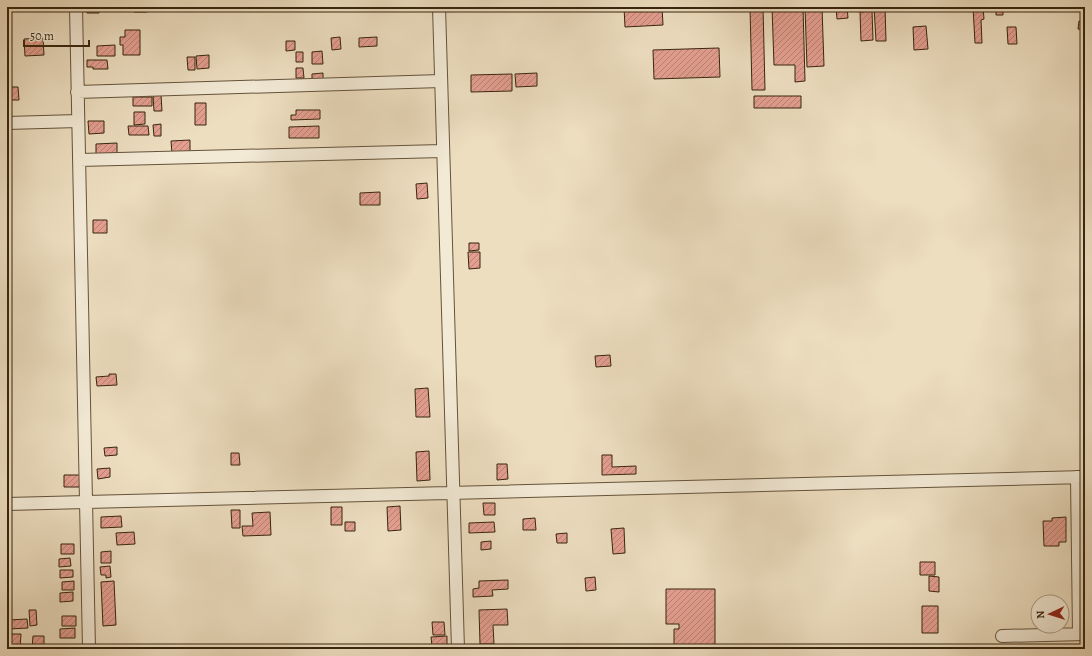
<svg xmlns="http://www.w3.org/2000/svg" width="1092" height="656" font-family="Alegreya,serif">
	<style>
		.building { fill: url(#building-hatch); stroke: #37250f }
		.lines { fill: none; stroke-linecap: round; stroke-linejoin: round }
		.minor-casing { stroke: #64533b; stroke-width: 14 }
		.minor { stroke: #f3ead6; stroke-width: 12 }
	</style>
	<defs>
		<pattern id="building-hatch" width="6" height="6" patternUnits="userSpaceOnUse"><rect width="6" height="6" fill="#e49f90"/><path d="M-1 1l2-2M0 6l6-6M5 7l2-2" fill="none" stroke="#ba8174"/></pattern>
	</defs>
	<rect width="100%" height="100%" fill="#eddec0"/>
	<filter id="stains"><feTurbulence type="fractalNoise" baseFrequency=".005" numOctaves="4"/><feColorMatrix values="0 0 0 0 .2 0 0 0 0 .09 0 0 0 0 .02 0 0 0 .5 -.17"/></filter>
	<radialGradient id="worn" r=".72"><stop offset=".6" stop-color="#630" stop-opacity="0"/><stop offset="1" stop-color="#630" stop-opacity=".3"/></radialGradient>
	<path class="building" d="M 87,7 L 99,7 L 99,13 L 87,13 Z
		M 134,7 L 147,7 L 147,12 L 134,12 Z
		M 340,7 L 350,7 L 351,8 L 340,9 Z
		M 624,7 L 662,7 L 663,25 L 625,27 Z
		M 750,7 L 763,7 L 765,90 L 752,90 Z
		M 772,7 L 803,7 L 805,81 L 795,82 L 795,65 L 774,65 Z
		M 805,7 L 822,7 L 824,66 L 807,67 Z
		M 836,7 L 847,7 L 848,18 L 837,19 Z
		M 874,7 L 885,7 L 886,41 L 876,41 Z
		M 973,7 L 983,7 L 984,19 L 981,20 L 982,43 L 975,43 Z
		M 996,7 L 1003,7 L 1003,15 L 996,15 Z
		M 872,11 L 873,40 L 861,41 L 860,12 Z
		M 1079,21 L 1085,22 L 1085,30 L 1078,29 Z
		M 926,26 L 928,49 L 914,50 L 913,27 Z
		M 1007,27 L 1016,27 L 1017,44 L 1008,44 Z
		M 125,30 L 140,30 L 140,55 L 123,55 L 123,45 L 120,45 L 120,37 L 125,37 Z
		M 340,37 L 341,49 L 332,50 L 331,38 Z
		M 377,37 L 377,46 L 359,47 L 359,38 Z
		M 43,38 L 44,55 L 25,56 L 24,39 Z
		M 286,41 L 295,41 L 295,50 L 286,51 Z
		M 115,45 L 115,56 L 97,56 L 97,46 Z
		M 719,48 L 720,77 L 654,79 L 653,50 Z
		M 322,51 L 323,64 L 312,64 L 312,52 Z
		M 296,52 L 303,52 L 303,62 L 296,62 Z
		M 209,55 L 209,68 L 197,69 L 196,56 Z
		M 187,57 L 195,57 L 195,70 L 188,70 Z
		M 87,60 L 107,60 L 108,69 L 93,69 L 93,67 L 87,67 Z
		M 296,68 L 303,68 L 304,78 L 296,78 Z
		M 323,73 L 323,80 L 312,81 L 312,74 Z
		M 537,73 L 537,86 L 516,87 L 515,74 Z
		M 512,74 L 512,91 L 471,92 L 471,75 Z
		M 1082,85 L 1085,85 L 1085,95 L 1082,95 Z
		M 7,87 L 18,87 L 19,100 L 7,100 Z
		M 153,95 L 161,95 L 162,111 L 154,111 Z
		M 754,96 L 801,96 L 801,108 L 754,108 Z
		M 133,97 L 152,97 L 152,106 L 133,106 Z
		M 195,103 L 206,103 L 206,125 L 195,125 Z
		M 296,110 L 320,110 L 320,119 L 291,120 L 291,115 L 296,115 Z
		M 134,112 L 145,112 L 145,124 L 134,125 Z
		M 88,121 L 104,121 L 104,133 L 89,134 Z
		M 161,124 L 161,136 L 154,136 L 153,125 Z
		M 128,126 L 148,126 L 149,135 L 129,135 Z
		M 319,126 L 319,138 L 289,138 L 289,127 Z
		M 190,140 L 190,154 L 172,154 L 171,141 Z
		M 117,143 L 117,155 L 96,156 L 96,144 Z
		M 427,183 L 428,198 L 417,199 L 416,184 Z
		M 380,192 L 380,205 L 360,205 L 360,193 Z
		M 93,220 L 107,220 L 107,233 L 93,233 Z
		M 469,243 L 479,243 L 479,250 L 469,251 Z
		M 468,252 L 480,252 L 480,268 L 469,269 Z
		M 610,355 L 611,366 L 596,367 L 595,356 Z
		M 109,374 L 116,374 L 117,385 L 97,386 L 96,377 L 109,376 Z
		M 428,388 L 430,417 L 416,417 L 415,389 Z
		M 117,447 L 117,455 L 105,456 L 104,448 Z
		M 429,451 L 430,480 L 417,481 L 416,452 Z
		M 231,453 L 239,453 L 240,465 L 231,465 Z
		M 602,455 L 612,455 L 612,467 L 636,466 L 636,474 L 602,475 Z
		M 497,464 L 507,464 L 508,479 L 497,480 Z
		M 110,468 L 110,477 L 98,479 L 97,469 Z
		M 64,475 L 80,475 L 80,487 L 64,487 Z
		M 483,503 L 495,503 L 495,515 L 484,515 Z
		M 400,506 L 401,530 L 388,531 L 387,507 Z
		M 331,507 L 342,507 L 342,525 L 331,525 Z
		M 231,510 L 240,510 L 240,528 L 232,528 Z
		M 270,512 L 271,535 L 243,536 L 242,526 L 253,526 L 252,513 Z
		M 121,516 L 122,527 L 101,528 L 101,517 Z
		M 1066,517 L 1066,542 L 1059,542 L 1059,546 L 1044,546 L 1043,521 L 1052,521 L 1052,518 Z
		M 535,518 L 536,530 L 523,530 L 523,519 Z
		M 345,522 L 355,522 L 355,531 L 345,531 Z
		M 494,522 L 495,532 L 469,533 L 469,523 Z
		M 624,528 L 625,553 L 613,554 L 611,529 Z
		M 134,532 L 135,544 L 117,545 L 116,533 Z
		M 567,533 L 567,543 L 557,543 L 556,534 Z
		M 491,541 L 491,549 L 481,550 L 481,542 Z
		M 61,544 L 74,544 L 74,554 L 61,554 Z
		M 111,551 L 111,563 L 101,563 L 101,552 Z
		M 70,558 L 71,566 L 59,567 L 59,559 Z
		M 920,562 L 935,562 L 935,575 L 920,575 Z
		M 110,566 L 111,577 L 106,578 L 106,575 L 101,575 L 100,567 Z
		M 60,570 L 73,570 L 73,577 L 60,578 Z
		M 929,576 L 939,577 L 939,592 L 929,591 Z
		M 595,577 L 596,590 L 586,591 L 585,578 Z
		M 508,580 L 508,589 L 492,590 L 493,596 L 473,597 L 473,589 L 479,588 L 479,581 Z
		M 74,581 L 74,590 L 62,590 L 62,582 Z
		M 114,581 L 116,625 L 103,626 L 101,582 Z
		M 666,589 L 715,589 L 715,649 L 674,649 L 674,629 L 679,629 L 679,624 L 666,624 Z
		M 73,592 L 73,601 L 60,602 L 60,593 Z
		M 922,606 L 938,606 L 938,633 L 922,633 Z
		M 507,609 L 508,625 L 493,625 L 494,644 L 480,644 L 479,610 Z
		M 29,610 L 36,610 L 37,625 L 30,626 Z
		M 62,616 L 76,616 L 76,626 L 62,626 Z
		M 27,619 L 28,628 L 8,629 L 8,620 Z
		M 432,622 L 444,622 L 445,635 L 433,635 Z
		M 75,628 L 75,638 L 60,638 L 60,629 Z
		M 11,634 L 21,634 L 20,648 L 11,648 Z
		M 33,636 L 44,636 L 44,649 L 32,649 Z
		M 447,636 L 447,645 L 432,646 L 431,637 Z
		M 1072,645 L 1072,649 L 1050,649 L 1049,646 Z"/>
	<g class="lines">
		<defs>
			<path id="minor" d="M 76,7 L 89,649
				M 439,7 L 458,649
				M 77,92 L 441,81
				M 7,123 L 78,121
				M 79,160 L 442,151
				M 1077,477 L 1079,634
				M 7,504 L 1085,477
				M 1002,636 L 1085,634"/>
		</defs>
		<use href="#minor" class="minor-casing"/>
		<use href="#minor" class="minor"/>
	</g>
	<rect width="1092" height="656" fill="none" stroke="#eddec0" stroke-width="24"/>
	<rect x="8" y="8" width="1076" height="640" fill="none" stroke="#37250f" stroke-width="2"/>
	<rect x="12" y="12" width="1068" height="632" fill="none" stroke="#37250f"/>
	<g transform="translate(1050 614) rotate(266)"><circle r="19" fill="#f3ead6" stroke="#a89b86"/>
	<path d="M0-3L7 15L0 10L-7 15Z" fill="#8f2418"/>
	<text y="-6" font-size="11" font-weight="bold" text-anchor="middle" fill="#37250f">N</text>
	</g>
	<path d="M24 40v6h65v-6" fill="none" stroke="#37250f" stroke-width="2"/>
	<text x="30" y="40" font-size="12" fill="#37250f" stroke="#f3ead6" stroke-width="3" paint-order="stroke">50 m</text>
	<rect width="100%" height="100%" filter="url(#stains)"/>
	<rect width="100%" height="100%" fill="url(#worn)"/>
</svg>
